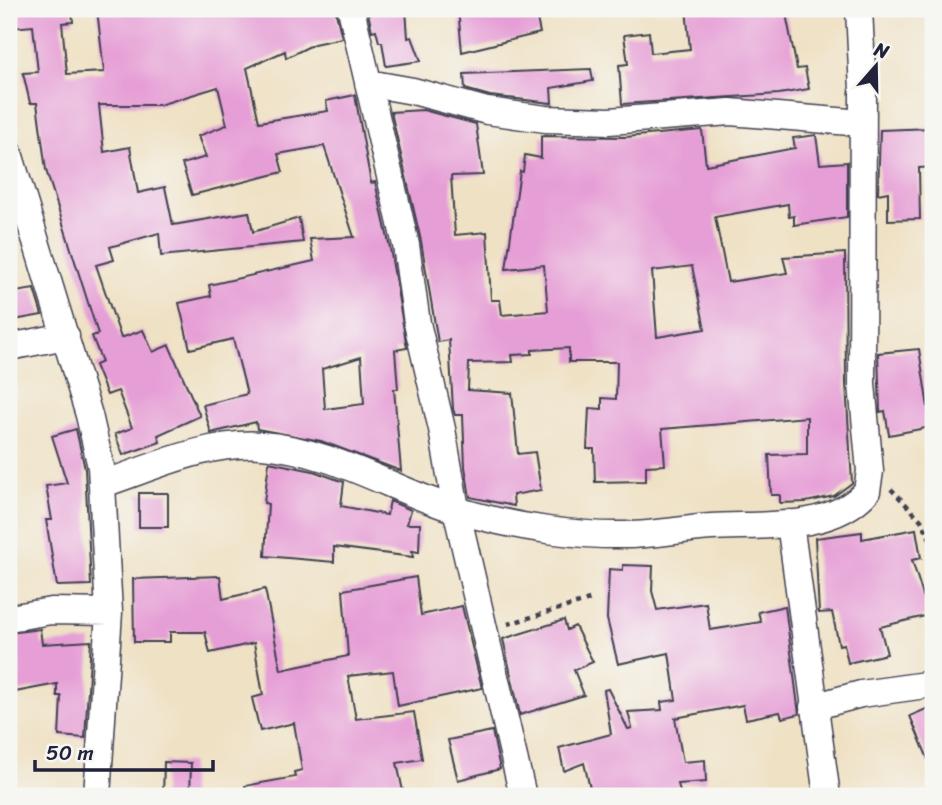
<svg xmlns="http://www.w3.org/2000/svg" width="942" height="805" font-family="Sriracha,sans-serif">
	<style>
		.building { fill: #e69fd6; fill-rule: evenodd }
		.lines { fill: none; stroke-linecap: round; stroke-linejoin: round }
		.street-casing { stroke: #413f50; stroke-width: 29 }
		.path { stroke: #413f50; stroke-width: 4.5; stroke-dasharray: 5 5; stroke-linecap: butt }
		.street { stroke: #fff; stroke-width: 26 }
	</style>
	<rect width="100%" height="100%" fill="#f6f6f2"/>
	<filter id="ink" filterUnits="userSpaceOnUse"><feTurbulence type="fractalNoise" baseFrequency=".0143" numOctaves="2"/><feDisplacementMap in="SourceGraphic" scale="14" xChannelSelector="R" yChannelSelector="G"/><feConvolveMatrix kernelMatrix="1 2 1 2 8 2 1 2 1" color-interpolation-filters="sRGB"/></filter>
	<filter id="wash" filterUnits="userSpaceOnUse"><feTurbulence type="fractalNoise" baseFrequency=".00686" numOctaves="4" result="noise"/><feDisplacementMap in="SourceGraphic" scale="28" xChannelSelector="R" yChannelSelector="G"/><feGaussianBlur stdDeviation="1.57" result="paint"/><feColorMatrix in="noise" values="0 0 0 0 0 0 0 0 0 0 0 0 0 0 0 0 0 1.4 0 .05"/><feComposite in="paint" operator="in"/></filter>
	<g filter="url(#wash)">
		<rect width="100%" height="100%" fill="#efe1c4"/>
		<g id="blocks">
			<path class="building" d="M 9,9 L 72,9 L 73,22 L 62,23 L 67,74 L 104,72 L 97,9 L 335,9 L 342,38 L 314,44 L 286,58 L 285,51 L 247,68 L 259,122 L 328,111 L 326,101 L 355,95 L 371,183 L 375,182 L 390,248 L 407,348 L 395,350 L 398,389 L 394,389 L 401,471 L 321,441 L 257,429 L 256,422 L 211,433 L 203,405 L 247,394 L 233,339 L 190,349 L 179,303 L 211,296 L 209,285 L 314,261 L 310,239 L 354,237 L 324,146 L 278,154 L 283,172 L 192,195 L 182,164 L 206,157 L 198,136 L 227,125 L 218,87 L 159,105 L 99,105 L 104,152 L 130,147 L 138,193 L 165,187 L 173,225 L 249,212 L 253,232 L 299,218 L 303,242 L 161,256 L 159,233 L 110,247 L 114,260 L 96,265 L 121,338 L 143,330 L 153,352 L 169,345 L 200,416 L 158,435 L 160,442 L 123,455 L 115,434 L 132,428 L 118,391 L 107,395 L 95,365 L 102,362 L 92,336 L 98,334 L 46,170 L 37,103 L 30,103 L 23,73 L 38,72 L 33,26 L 11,28 ZM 361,357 L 364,404 L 325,409 L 322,369 Z
				M 391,9 L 406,9 L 408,38 L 412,37 L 421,61 L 386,66 L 382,42 L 379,42 L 376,30 L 372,31 L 368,13 Z
				M 458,9 L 535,9 L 540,33 L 462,52 Z
				M 686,9 L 785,9 L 797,69 L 805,68 L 809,89 L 779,94 L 622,104 L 619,65 L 628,64 L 624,35 L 649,32 L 651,53 L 690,49 Z
				M 591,69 L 593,81 L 551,88 L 552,103 L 490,96 L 465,89 L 464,74 Z
				M 423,110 L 476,124 L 483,175 L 451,176 L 455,235 L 487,232 L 491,300 L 500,300 L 502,315 L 548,311 L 544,265 L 506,269 L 520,171 L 523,172 L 525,155 L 541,158 L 541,136 L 625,137 L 702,130 L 706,165 L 795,148 L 793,138 L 816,135 L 820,164 L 847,162 L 847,217 L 794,225 L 794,216 L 789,217 L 788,204 L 715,217 L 728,282 L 787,273 L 783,257 L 845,253 L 846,384 L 852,483 L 834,496 L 806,502 L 780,503 L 780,495 L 771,495 L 769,455 L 807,454 L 807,417 L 662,429 L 665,465 L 646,466 L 646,481 L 595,482 L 594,449 L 587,449 L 589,408 L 602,409 L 602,398 L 616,399 L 617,362 L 569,362 L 569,348 L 532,350 L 532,354 L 512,355 L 513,362 L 469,363 L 468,390 L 512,393 L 518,454 L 535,452 L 541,490 L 513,495 L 514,506 L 470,497 L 465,467 L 463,415 L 455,415 L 453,409 L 449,340 L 438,342 L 421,241 L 391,112 ZM 692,266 L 705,329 L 657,337 L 652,271 Z
				M 933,128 L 933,167 L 919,168 L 920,219 L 888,220 L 888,192 L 878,194 L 880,130 Z
				M 34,289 L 42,315 L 14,320 L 13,314 L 9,315 L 9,293 Z
				M 919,349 L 931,427 L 889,435 L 885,411 L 880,412 L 878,353 Z
				M 76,429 L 85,469 L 91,585 L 57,586 L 46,520 L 52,520 L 46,486 L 67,483 L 52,436 Z
				M 269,462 L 313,471 L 344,482 L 341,506 L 387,515 L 390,501 L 411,510 L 407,524 L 420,524 L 419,552 L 412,551 L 413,557 L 334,547 L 334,562 L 265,556 L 268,504 L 264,503 Z
				M 139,493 L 168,493 L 168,527 L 139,527 Z
				M 916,529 L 921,558 L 912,560 L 929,615 L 880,627 L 887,654 L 848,663 L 844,644 L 839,645 L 832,612 L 819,613 L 815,538 L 862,532 L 862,539 Z
				M 623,565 L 653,566 L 652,591 L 657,610 L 706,603 L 710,630 L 761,622 L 758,612 L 785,606 L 799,714 L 782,718 L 780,712 L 746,719 L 743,705 L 675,718 L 683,762 L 705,760 L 706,782 L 678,784 L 681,796 L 592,796 L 584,763 L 564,771 L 559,748 L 611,734 L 604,690 L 608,689 L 628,729 L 632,728 L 628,712 L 662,710 L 661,702 L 676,700 L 669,653 L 618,664 L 607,619 L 609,569 L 623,570 Z
				M 220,576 L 223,599 L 265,589 L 281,670 L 348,656 L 343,590 L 416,577 L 421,615 L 462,606 L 482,688 L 398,706 L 393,671 L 348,676 L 356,719 L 414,712 L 422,759 L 397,763 L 404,796 L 246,796 L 245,786 L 295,777 L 294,772 L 302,770 L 294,723 L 260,731 L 252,698 L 263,695 L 254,643 L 210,653 L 205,632 L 170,632 L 170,642 L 134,642 L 133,579 Z
				M 564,620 L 567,630 L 575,626 L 593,662 L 574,670 L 584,695 L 520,715 L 503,639 Z
				M 40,629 L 42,644 L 91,641 L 85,738 L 59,736 L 61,696 L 57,696 L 57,684 L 15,692 L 9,657 L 9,633 Z
				M 933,706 L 933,771 L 910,716 Z
				M 492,731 L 500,769 L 458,780 L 448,740 Z
				M 164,762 L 191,763 L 190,796 L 163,796 Z"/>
		</g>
	</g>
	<g filter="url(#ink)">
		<use href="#blocks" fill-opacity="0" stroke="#413f50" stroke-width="2"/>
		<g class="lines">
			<defs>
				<path id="street" d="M 351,9 L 406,245 L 417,323 L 442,429 L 456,509 L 523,796
					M 368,83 L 413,91 L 487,111 L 546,119 L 609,121 L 730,112 L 862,123
					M 9,153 L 89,415 L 101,467 L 109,612 L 97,796
					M 9,347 L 66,336
					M 103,484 C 154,467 208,441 262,445 C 339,451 401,496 474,515 C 521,528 577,536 626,535 C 655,535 683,529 711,527 C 760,524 832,532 867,491 L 870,471 L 862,384 L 863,90 L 859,9
					M 790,523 L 827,796
					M 9,618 L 51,611 L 109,612
					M 813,707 L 861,694 L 933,684"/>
			</defs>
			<use href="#street" class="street-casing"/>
			<path class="path" d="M 891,489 L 921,520 L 933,545
				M 508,624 L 593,599"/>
			<use href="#street" class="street"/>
		</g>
	</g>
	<rect width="942" height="805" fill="none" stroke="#f6f6f2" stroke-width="35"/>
	<g transform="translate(876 66) rotate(20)" stroke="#f6f6f2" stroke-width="5" paint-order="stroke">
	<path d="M0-5L12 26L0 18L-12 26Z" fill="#22223b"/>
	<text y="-10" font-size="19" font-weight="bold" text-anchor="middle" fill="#22223b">N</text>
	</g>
	<path d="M35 760v10h178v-10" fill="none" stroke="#22223b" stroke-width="3.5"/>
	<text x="46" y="760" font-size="21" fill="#22223b" stroke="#f6f6f2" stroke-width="5" paint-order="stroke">50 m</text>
</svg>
